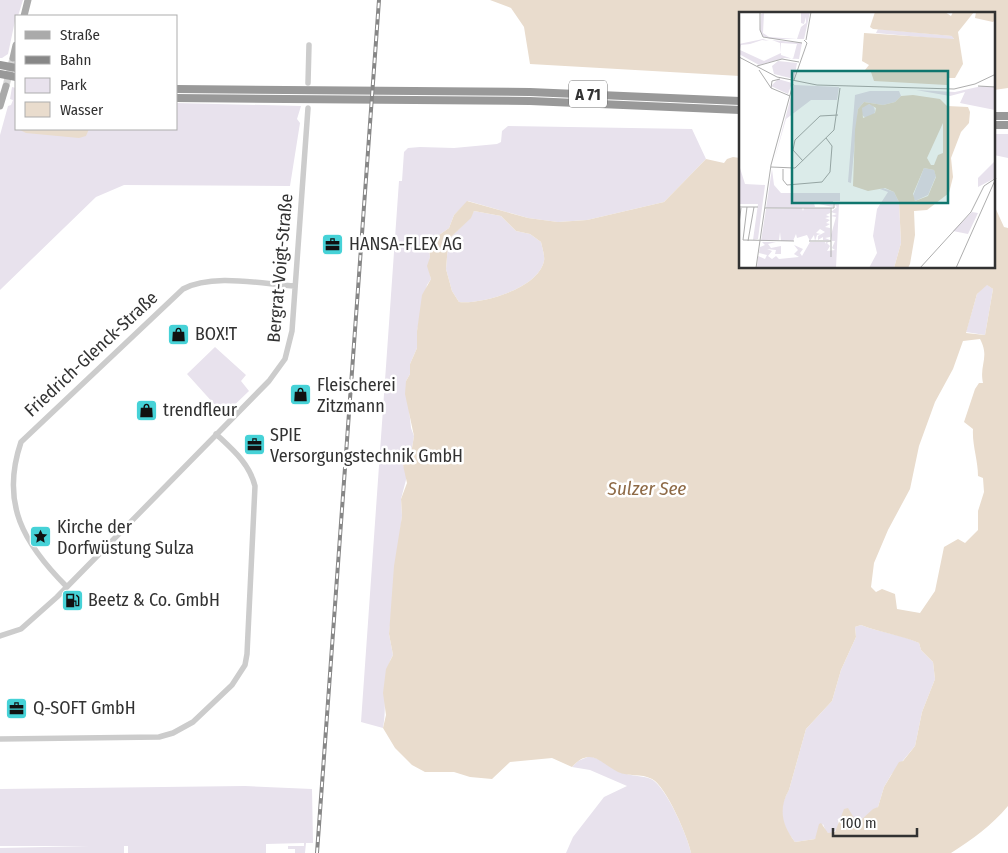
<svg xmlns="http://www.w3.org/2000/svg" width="1008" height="853" font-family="'Fira Sans Condensed',sans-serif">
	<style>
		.green { fill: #e8e2ed }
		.water { fill: #e9dccd; fill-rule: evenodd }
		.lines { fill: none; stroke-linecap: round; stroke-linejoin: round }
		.major-tunnel { stroke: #d6d6d6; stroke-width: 7; stroke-dasharray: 7 3.5; stroke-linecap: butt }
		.minor { stroke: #ccc; stroke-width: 5.5 }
		.major { stroke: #aaa; stroke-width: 7 }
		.highway { stroke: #999; stroke-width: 8 }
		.rail-casing { stroke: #878787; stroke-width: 4 }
		.rail { stroke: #fff; stroke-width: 2; stroke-dasharray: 5.5; stroke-linecap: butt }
		.labels { text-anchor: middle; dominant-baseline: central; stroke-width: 5; stroke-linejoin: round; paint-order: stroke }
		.shield { fill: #fff; stroke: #707070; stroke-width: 1 }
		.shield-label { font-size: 16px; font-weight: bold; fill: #323232 }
		.poi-label { font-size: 18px; fill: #323232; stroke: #fff; text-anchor: start }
		.street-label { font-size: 18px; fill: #323232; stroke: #fff }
		.water-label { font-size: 19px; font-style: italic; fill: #8e6a46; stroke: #fff }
		.inset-road { fill: none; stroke: #adadad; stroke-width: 1 }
		.view { fill: #0f766e; fill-opacity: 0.15; stroke: #0f766e; stroke-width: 2.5 }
		.inset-edge { fill: none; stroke: #323232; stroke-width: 2.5 }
	</style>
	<rect width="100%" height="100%" fill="#fff"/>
	<path class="green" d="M 0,0 L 23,0 L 18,16 L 16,16 L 8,54 L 2,58 L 0,58 Z
		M 12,87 L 16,88 L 16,129 L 176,129 L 176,103 L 301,106 L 297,119 L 300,123 L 290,186 L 124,185 L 96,197 L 0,290 L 0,135 L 8,106 L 11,105 L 13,100 L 10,99 Z
		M 508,126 L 692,129 L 706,159 L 664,202 L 587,220 L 558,222 L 528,218 L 468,201 L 454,215 L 449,228 L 432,240 L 429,245 L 430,257 L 428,266 L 431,279 L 427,285 L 417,331 L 417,348 L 410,364 L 410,374 L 406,381 L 411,428 L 414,436 L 411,454 L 403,465 L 407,476 L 401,499 L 402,516 L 389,634 L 393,655 C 380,678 388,704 383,728 L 361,722 L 399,181 L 402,181 L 404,152 L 408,148 L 420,147 L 454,148 L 497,144 L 501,142 L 502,131 Z
		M 994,134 L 1008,134 L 1008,158 L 994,155 Z
		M 474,211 L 501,216 L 516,231 L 530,234 L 541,242 C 542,247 545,256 544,261 C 538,289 482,304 459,302 L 452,291 L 446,269 L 448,245 L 451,237 L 470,218 Z
		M 986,284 L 993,289 L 985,335 L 966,332 L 977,294 Z
		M 215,347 L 246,375 L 241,381 L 249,391 L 224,415 L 187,374 Z
		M 861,625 C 881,633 901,634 919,643 L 921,650 L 933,662 L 935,679 L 922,712 L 915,746 L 891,775 L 884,787 L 878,807 L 861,820 L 838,819 L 839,827 L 831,834 L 826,832 L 823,824 L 815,839 L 795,842 C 781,824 777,810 789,790 L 806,729 L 832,701 L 841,670 L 856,637 L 855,627 Z
		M 590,756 C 603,760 612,768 625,773 C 632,777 642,775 651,779 C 666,786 688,837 691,853 L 566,853 L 573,837 L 604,797 L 627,786 L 590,770 L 572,767 L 578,761 Z
		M 245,786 L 312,789 L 313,843 L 306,843 L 305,853 L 295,853 L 295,849 L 288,849 L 288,846 L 304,846 L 304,843 L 266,844 L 266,853 L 128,853 L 128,846 L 124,846 L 124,853 L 0,853 L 0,848 L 90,846 L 0,846 L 0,789 Z"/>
	<path class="water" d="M 490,0 L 1008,0 L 1008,88 L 994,90 L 994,14 L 740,14 L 740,76 L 530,64 L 524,27 L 511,8 Z
		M 18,129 L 89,129 L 86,136 L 79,138 L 26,133 Z
		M 733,157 L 740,158 L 740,268 L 994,268 L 994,205 L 1004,227 L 1008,228 L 1008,806 C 991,826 973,839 951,853 L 691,853 C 688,837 666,786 652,779 C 641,773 628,777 618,772 C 600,763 591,746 572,767 L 552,758 L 510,762 L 492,779 L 470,777 L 454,772 L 425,772 L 412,765 L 395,748 L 383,728 L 386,715 L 383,693 L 386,669 L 393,655 L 389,634 L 394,566 L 402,516 L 401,499 L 407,483 L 403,465 L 411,454 L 414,436 L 405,394 L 406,381 L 410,374 L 410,364 L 417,348 L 417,331 L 422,295 L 431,279 L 427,266 L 430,257 L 429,245 L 432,240 L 449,228 L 454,215 L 467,201 L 528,218 L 558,222 L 587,220 L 664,202 L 706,159 L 724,163 L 727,159 ZM 474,211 L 501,216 L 516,231 L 530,234 L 541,242 C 542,247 545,256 544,261 C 538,289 482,304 459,302 L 452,291 L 446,269 L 448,245 L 451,237 L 471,218 ZM 987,285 L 993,289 L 985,335 L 966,333 L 977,294 ZM 980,339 C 990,358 979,364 983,383 L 979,383 L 975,389 L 964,422 L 973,429 C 972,445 978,460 978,476 L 983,478 L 984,492 L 978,511 L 978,530 L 965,543 L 958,539 L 944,547 L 935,591 L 920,613 L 897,609 L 895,594 L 882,589 L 876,592 L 871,587 L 874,563 L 888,530 L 910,489 L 919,446 L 935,402 L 953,369 L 963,341 ZM 861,625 C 881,633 901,635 919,643 L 921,650 L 933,662 L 935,679 L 922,712 L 915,746 L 903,761 L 899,762 L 884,787 L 878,807 L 873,809 L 861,820 L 854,818 L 848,808 L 844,809 L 835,832 L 828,833 L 821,823 L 819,824 L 815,839 L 795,842 C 782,825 778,809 789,790 L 806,729 L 832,701 L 841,670 L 856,637 L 855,627 Z"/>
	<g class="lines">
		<path class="major-tunnel" d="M 6,86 L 13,58"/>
		<path class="minor" d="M 308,83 L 309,45
			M 67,587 C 24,544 0,504 21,442 L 183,289 C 212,273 262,284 295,286
			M 0,636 L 21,629 L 57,597 L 269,381 L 285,359 L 292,331 L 308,108
			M 0,739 L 159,737 L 173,733 L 193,722 L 232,685 L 245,665 L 247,654 L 255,486 C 249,463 233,450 216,434"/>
		<path class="major" d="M 24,16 L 28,0
			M 13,58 L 16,45
			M 0,106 L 6,86"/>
		<path class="highway" d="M 0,65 L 16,68
			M 0,74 L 16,77
			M 176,89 L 530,92 L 740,101
			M 176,98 L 530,101 L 740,110
			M 994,116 L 1008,116
			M 994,125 L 1008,125"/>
		<defs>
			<path id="rail" d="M 317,853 L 379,0"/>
		</defs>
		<use href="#rail" class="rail-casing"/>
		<use href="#rail" class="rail"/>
	</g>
	<defs>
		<symbol id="office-square" viewBox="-11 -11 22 22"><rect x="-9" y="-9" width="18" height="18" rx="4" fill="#46d2d7" stroke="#fff"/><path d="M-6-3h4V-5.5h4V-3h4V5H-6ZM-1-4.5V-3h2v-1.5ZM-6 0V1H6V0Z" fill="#111"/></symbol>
		<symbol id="shop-square" viewBox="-11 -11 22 22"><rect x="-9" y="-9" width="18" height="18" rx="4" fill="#46d2d7" stroke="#fff"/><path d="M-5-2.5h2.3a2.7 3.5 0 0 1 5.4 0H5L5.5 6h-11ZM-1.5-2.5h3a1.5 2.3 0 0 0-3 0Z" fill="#111"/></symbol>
		<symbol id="sight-square" viewBox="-11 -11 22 22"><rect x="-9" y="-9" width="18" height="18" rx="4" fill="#46d2d7" stroke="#fff"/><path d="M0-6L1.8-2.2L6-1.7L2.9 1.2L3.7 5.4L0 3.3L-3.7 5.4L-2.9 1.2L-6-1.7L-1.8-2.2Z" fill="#111"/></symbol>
		<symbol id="fuel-square" viewBox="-11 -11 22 22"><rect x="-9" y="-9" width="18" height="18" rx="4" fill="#46d2d7" stroke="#fff"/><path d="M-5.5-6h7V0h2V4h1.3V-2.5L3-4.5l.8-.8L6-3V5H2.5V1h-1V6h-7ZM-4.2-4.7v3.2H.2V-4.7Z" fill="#111"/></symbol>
	</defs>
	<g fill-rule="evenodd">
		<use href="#office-square" x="320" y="232" width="25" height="25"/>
		<use href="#shop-square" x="166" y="322" width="25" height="25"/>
		<use href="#shop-square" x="288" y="382" width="25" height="25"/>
		<use href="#shop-square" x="134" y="398" width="25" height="25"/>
		<use href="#office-square" x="242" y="432" width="25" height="25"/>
		<use href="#sight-square" x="28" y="524" width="25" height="25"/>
		<use href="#fuel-square" x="60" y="588" width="25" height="25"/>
		<use href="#office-square" x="4" y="696" width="25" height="25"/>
	</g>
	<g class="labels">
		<rect class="shield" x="569" y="80.5" width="38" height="27" rx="4"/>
		<g class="shield-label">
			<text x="588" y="94">A 71</text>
		</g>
		<g class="poi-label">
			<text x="349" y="244">HANSA-FLEX AG</text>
			<text x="195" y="334">BOX!T</text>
			<text x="317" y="385">Fleischerei<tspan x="317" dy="21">Zitzmann</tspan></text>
			<text x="163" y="410">trendfleur</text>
			<text x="270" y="435">SPIE<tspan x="270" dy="21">Versorgungstechnik GmbH</tspan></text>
			<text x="57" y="527">Kirche der<tspan x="57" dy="21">Dorfwüstung Sulza</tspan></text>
			<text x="88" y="600">Beetz &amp; Co. GmbH</text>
			<text x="33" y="708">Q-SOFT GmbH</text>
		</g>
		<g class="street-label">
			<text transform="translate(280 268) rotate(-85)">Bergrat-Voigt-Straße</text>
			<text transform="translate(91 354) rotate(-43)">Friedrich-Glenck-Straße</text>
		</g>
		<g class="water-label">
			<text x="647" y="488">Sulzer See</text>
		</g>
	</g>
	<g transform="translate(739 12)">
		<rect width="256" height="256" fill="#fff"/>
		<path d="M 28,0 L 28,1 L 25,1 L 24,21 L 30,25 L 58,27 L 62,15 L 67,11 L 67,5 L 65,12 L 62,11 L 62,1 L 71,0 L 65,27 L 31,27 L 24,24 L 21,19 L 22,2 ZM 139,17 L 214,24 L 215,28 L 137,21 ZM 24,27 L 30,29 L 23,28 L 11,32 L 2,33 L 1,38 L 25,49 L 42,41 L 41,31 L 33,28 L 63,31 L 60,47 L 46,46 L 20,53 L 0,42 L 0,32 ZM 42,31 L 58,32 L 54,47 L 42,43 ZM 39,49 L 58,51 L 55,67 L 35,62 L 33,54 ZM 39,67 L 53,71 L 49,82 L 32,74 ZM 55,73 L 100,75 L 98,88 L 72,88 L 47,107 L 34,153 ZM 243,74 L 256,75 L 256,98 L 221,91 L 226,80 L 211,84 L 177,78 L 216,80 ZM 131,79 L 160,79 L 162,84 L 156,90 L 144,93 L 125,90 L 119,97 L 112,171 L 109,170 L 116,83 ZM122 99a7 7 0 1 1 14 0a7 7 0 1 1-14 0ZM 256,149 L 256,166 L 239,175 L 239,166 ZM 1,156 L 6,172 L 26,173 L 19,227 L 14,228 L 19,192 L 0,192 ZM 185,156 L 195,158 L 197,164 L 189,183 L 176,189 L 174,184 ZM 33,157 L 35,173 L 42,181 L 101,181 L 101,189 L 94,189 L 94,195 L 75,191 L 76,195 L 27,196 ZM 144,176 L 155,180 L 160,190 L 162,231 L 155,256 L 130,256 L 138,241 L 134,224 L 138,197 L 149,180 L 141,177 ZM 95,192 L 100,192 L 97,256 L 18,255 L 19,244 L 26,247 L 28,243 L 20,241 L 21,235 L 26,233 L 23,230 L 37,230 L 29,232 L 32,236 L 42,234 L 42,242 L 36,242 L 37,238 L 28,237 L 33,239 L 29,244 L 33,247 L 37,244 L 40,247 L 60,245 L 55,242 L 59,238 L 55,233 L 64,237 L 61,241 L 63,244 L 71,230 L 86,230 L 86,232 L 87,230 L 91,229 L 88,231 L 91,234 L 88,239 L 96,238 L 93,236 L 96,229 L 93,229 L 92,223 L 97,205 L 92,204 L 98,202 L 92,200 L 98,195 ZM 63,196 L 64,199 L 65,196 L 91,196 L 91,201 L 87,203 L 91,205 L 86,206 L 91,208 L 87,211 L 91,212 L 86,215 L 91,216 L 91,225 L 86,226 L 91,228 L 84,228 L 84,225 L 79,228 L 79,224 L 86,220 L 81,217 L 77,221 L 82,222 L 78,223 L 76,229 L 75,223 L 71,229 L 68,223 L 58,226 L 57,222 L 54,229 L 42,229 L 41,220 L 40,228 L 22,229 L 27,197 ZM 233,200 L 239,201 L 229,222 L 214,219 Z" fill="#e8e2ed" fill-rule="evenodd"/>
		<path d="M 136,0 L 206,0 L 212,4 L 214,0 L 235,0 L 219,20 L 224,52 L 216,66 L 210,66 L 208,73 L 135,69 L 132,60 L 126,58 L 130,53 L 123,49 L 125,21 L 215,27 L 213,24 L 202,23 L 134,17 L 131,15 ZM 237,0 L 256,0 L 256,8 L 254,10 L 236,6 ZM 174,83 L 201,87 L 208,94 L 229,95 L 231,100 L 230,111 L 222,120 L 212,146 L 214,165 L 210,181 L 188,198 L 175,199 L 176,223 L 171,252 L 169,256 L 155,256 L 162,231 L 160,190 L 155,180 L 146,176 L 129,179 L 114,174 L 116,118 L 119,97 L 125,90 L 144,93 L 156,90 L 162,84 ZM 130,92 L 137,96 L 136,101 L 124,106 L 123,96 ZM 204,111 L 204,141 L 199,143 L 195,153 L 192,153 L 188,146 ZM 185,156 L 195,158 L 197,165 L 189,184 L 176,189 L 174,182 Z" fill="#e9dccd" fill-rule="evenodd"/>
		<path class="inset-road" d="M 21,0 L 21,18 L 24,25 L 63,31M 67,28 L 72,0M 0,45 L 38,65 L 78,73 L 215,77 L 236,72 L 257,62M 18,54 L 43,47 L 60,50M 20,58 L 32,76 L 51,84M 55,68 L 68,31 L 65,28M 239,74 L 257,75M 32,76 L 33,69 L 41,67M 64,149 L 54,138 L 56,128 L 81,104 L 99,103M 32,155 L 56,156 L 95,118 L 101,76M 44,157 L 44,168 L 48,173 L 83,170 L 91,160 L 93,134 L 87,126M 0,195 L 19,195M 8,195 L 4,228 L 55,229M 26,196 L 95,196 L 95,191M 92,196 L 92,245M 0,212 L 2,196M 9,229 L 15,195M 70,229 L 92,229M 17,256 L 32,153 L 54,72M 181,256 L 232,200 L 245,174 L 257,166M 217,256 L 257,166"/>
		<path class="view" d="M 53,59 L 209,59 L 209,191 L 53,191 Z"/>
		<rect width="256" height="256" class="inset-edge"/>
	</g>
	<rect x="15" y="15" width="162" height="115" fill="#ffffff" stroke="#adadad"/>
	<rect x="25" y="31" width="25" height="8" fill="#aaaaaa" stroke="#adadad"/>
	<text x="60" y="40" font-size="15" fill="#323232">Straße</text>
	<rect x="25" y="56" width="25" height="8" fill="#878787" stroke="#adadad"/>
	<text x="60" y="65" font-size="15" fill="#323232">Bahn</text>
	<rect x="25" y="78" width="25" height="15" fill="#e8e2ed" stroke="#adadad"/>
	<text x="60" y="90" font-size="15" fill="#323232">Park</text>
	<rect x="25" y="102" width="25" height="15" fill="#e9dccd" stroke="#adadad"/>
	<text x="60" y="115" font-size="15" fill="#323232">Wasser</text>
	<path d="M833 828v8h84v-8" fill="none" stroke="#323232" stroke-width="2.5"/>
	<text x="840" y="828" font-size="15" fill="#323232" stroke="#ffffff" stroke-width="4" paint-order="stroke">100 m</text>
</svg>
